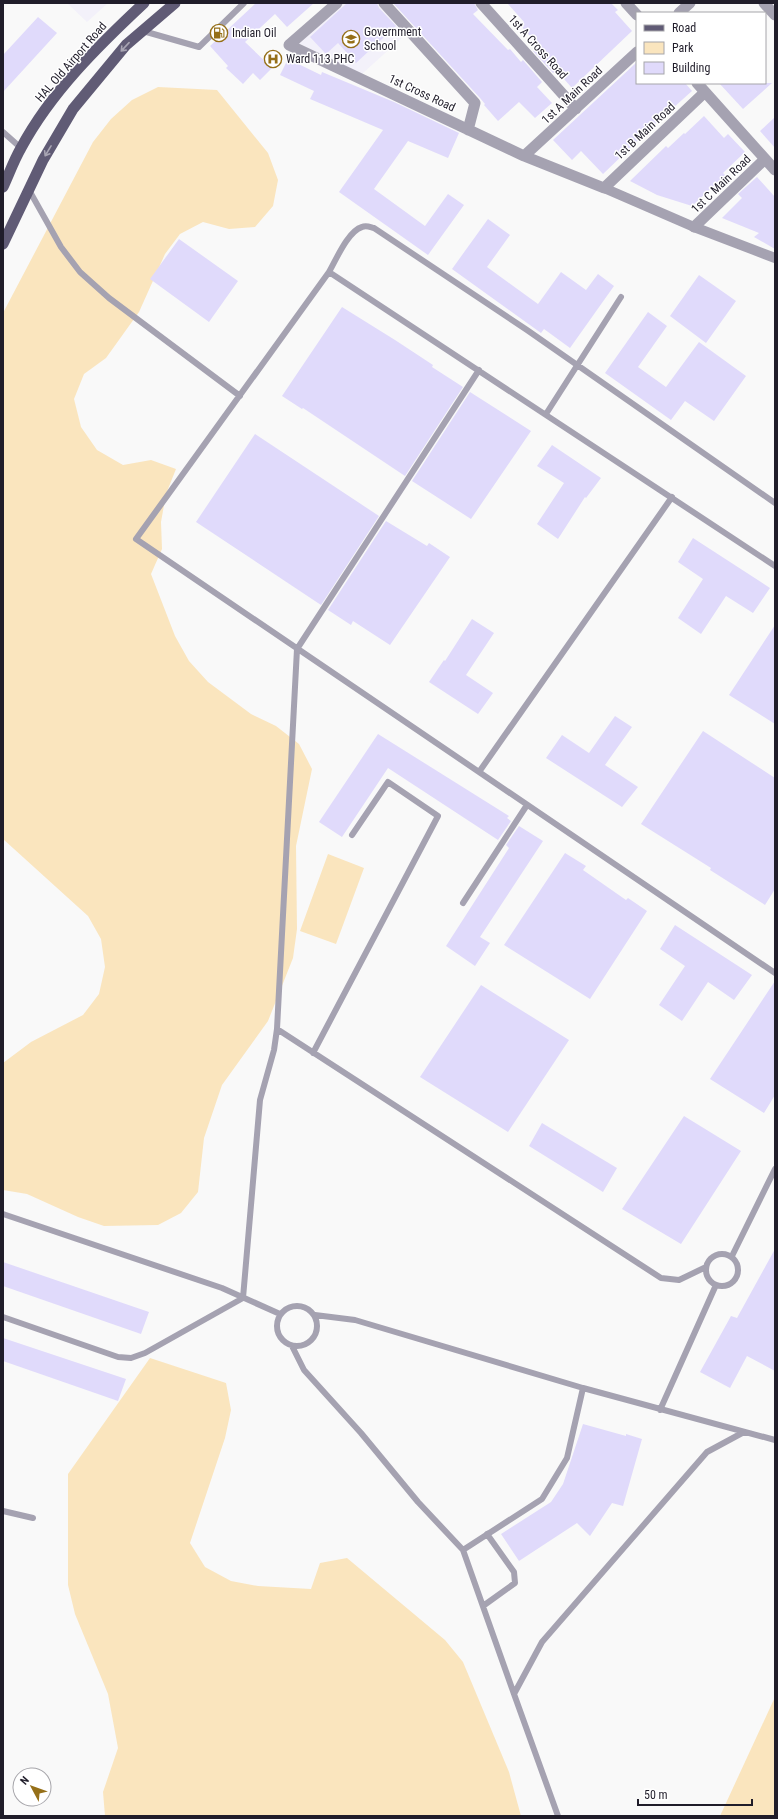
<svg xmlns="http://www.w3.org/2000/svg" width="778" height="1819" font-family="'Roboto Condensed',sans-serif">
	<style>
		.built { fill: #f3f1fa }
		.green { fill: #fae5be }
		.building { fill: #e0dafb }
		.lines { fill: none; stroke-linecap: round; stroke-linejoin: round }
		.service { stroke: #a5a2b1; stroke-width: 6 }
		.pedestrian { stroke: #a5a2b1; stroke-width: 10 }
		.minor { stroke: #a5a2b1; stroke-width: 11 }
		.primary { stroke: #605b75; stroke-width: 11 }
		.oneway { stroke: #a8a5b3 }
		.labels { text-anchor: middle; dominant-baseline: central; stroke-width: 3; stroke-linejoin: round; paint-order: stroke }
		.poi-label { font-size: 12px; fill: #201d2a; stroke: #fff; text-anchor: start }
		.street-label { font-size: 12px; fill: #201d2a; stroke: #fff }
	</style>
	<rect width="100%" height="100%" fill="#f9f9f9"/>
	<path class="built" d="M 67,3 L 108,3 L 87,22 Z
		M 343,3 L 376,3 L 405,35 L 362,74 L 298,43 Z"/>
	<path class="green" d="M 158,87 L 217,90 L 268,153 L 278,180 L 273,206 L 255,227 L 229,229 L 203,222 L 180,234 L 165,254 L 139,312 L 106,358 L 84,374 L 74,399 L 81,427 L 97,450 L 123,465 L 151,460 L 176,469 L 166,494 L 161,522 L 162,549 L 151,574 L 175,636 L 189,661 L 208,682 L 251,714 L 276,726 L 299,744 L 312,769 L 296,846 L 297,929 L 293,958 L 268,1021 L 222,1085 L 204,1138 L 198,1192 L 181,1213 L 158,1225 L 104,1226 L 78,1217 L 27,1194 L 3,1190 L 3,1063 L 31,1042 L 83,1015 L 99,994 L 105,967 L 101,939 L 88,916 L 3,839 L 3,313 L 93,142 L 111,119 L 132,100 Z
		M 328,854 L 364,868 L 336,944 L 300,931 Z
		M 150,1358 L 226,1383 L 231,1410 L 225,1438 L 190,1543 L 205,1567 L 231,1581 L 258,1586 L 311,1589 L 320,1563 L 347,1558 L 445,1640 L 463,1662 L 509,1772 L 521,1816 L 105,1816 L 103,1792 L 118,1748 L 108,1694 L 75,1614 L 68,1585 L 68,1474 Z
		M 775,1697 L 775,1816 L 720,1816 Z"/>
	<path class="building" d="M 256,3 L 314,3 L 287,27 L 275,14 L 245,42 L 272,68 L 260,80 L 253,73 L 243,84 L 226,68 L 228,66 L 210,46 Z
		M 347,3 L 377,3 L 379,8 L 396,26 L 356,63 L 338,43 L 326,54 L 310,37 Z
		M 393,3 L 474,3 L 478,10 L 473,14 L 508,50 L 510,49 L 521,62 L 523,60 L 542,82 L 537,87 L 552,103 L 535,118 L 519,102 L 498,121 L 484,105 L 485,104 L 480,98 Z
		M 507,3 L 611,3 L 618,10 L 615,12 L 632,31 L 572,88 L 556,70 L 553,73 L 533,51 L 539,46 L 520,25 L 524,22 Z
		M 38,17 L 57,33 L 3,92 L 3,55 Z
		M 288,59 L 321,75 L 322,72 L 394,102 L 459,133 L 448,158 L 408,141 L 374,189 L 425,226 L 448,194 L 464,205 L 428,255 L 339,192 L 383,130 L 310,99 L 314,91 L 280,75 Z
		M 637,62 L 637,83 L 685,83 L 692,91 L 654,125 L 603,174 L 581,151 L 572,160 L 553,140 Z
		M 719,83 L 772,83 L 743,109 Z
		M 704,116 L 724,138 L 728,134 L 745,152 L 723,173 L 725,175 L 692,206 L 657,195 L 630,181 L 666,146 L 668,148 L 684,133 L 685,134 Z
		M 775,117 L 775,148 L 760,131 Z
		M 757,177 L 775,197 L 775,249 L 754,237 L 759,233 L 722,218 L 742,198 L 738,194 Z
		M 488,219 L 510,235 L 487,267 L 538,304 L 561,272 L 586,290 L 598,274 L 614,286 L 570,348 L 544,329 L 541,333 L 452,269 Z
		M 179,239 L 238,281 L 209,322 L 150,279 Z
		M 699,275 L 736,301 L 706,343 L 670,316 Z
		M 342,307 L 395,340 L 433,365 L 432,367 L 463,387 L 405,476 L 303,408 L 302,409 L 282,396 Z
		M 648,312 L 667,326 L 638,367 L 666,387 L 699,342 L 746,376 L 714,421 L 685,401 L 671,420 L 605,373 Z
		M 470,392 L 531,431 L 471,519 L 412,481 Z
		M 255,434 L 379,516 L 321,605 L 196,522 Z
		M 552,445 L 601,478 L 586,498 L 585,497 L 558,539 L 537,524 L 564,483 L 537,466 Z
		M 386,521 L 427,546 L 429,543 L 450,557 L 390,645 L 353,621 L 351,625 L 328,610 Z
		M 693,538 L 770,588 L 753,613 L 726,596 L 701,634 L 678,618 L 703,579 L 678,562 Z
		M 472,619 L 494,633 L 466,675 L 493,693 L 478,714 L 429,682 L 444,660 L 445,661 Z
		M 775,625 L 775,724 L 729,695 Z
		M 615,716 L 632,727 L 605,765 L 638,787 L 622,807 L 546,758 L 562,735 L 589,753 Z
		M 703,731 L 775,778 L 775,889 L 765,905 L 710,870 L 711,868 L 641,824 Z
		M 378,734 L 509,816 L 507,818 L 511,821 L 498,840 L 388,768 L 342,837 L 319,822 Z
		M 519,826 L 543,841 L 480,937 L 490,943 L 475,966 L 446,946 L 509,848 L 506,845 Z
		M 565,853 L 586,866 L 583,870 L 626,900 L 628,898 L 647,911 L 590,999 L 504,945 Z
		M 675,925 L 752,975 L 734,1000 L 708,982 L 682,1021 L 659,1005 L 685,966 L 660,949 Z
		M 775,981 L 775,1095 L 764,1113 L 710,1079 Z
		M 481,985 L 569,1040 L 508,1132 L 420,1077 Z
		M 684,1116 L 741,1151 L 681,1244 L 622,1209 Z
		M 542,1123 L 617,1168 L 603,1192 L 529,1146 Z
		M 775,1249 L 775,1371 L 747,1356 L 730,1388 L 700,1372 L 731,1316 L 737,1318 Z
		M 3,1262 L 149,1312 L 141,1334 L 3,1286 Z
		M 3,1338 L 126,1379 L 118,1401 L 3,1361 Z
		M 583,1424 L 626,1436 L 626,1434 L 642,1439 L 623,1506 L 612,1503 L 590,1536 L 577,1523 L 519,1561 L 501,1534 L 551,1502 L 563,1484 Z"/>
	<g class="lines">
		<path class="service" d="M 143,31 L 199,47 L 244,3
			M 3,132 L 21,148
			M 29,190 L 61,247 L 80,272 L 109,298 L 240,396
			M 329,272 L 775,566
			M 546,414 L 621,297
			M 775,503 L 527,330 L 374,228 C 370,227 366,225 362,227 C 348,231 336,260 329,272 L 136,539 L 775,973
			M 479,772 L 672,497
			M 463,903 L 527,805
			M 277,1029 L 297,649 L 479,370
			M 313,1053 L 438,816 L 388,782 L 352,835
			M 3,1214 L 222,1288 L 280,1314
			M706 1270a16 16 0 1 1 32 0a16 16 0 1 1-32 0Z
			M 732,1256 L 775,1169
			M277 1326a20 20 0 1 1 40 0a20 20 0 1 1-40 0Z
			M 315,1315 L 355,1320 L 583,1388 L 775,1440
			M 3,1317 L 118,1357 L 131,1358 L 145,1353 L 243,1298 L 260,1100 L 274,1050 L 277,1029 L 661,1278 L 679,1280 L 706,1267
			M 292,1346 L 304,1370 L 361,1433 L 418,1502 L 463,1550 L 514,1694
			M 660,1410 L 716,1285
			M 3,1511 L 33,1518
			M 463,1550 L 542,1499 L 567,1458 L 583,1388
			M 483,1606 L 515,1583 L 514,1572 L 487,1534
			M 558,1816 L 514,1694 L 542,1642 L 707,1452 L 744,1432"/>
		<path class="pedestrian" d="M 604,188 L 694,227 L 775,258"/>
		<path class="minor" d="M 337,3 L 289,45 L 524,156 L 604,188 L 705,92
			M 384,3 L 475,103 L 468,130
			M 481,3 L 576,109
			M 626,3 L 637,15
			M 764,3 L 775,15
			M 679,13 L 690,3
			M 697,83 L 775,170
			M 524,156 L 637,52
			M 694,227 L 765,159"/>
		<path class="primary" d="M 3,187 C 9,174 14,160 21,148 C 51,92 98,46 144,3
			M 3,244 L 43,160 L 73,109 L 126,45 L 175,3"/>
	</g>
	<defs><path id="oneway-shaft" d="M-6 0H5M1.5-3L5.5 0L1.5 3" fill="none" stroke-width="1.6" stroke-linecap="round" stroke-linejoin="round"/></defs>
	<g class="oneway">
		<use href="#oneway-shaft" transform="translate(125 47) rotate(133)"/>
		<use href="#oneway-shaft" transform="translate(48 151) rotate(121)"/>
	</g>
	<defs>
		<symbol id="fuel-ring" viewBox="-11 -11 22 22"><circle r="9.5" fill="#fff" stroke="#956f18" stroke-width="1.5"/><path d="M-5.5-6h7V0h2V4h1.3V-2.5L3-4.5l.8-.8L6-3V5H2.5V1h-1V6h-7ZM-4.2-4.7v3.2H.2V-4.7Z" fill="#956f18"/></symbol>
		<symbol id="school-ring" viewBox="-11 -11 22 22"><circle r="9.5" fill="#fff" stroke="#956f18" stroke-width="1.5"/><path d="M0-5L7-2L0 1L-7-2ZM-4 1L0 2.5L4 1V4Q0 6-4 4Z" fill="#956f18"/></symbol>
		<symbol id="hospital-ring" viewBox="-11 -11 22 22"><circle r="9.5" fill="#fff" stroke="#956f18" stroke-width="1.5"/><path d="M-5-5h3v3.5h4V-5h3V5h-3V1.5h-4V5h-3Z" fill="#956f18"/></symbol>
	</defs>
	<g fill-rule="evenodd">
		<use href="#fuel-ring" x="209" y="23" width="20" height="20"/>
		<use href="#school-ring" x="341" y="29" width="20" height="20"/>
		<use href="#hospital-ring" x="263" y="49" width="20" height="20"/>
	</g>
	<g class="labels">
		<g class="poi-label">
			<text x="364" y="32">Government<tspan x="364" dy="14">School</tspan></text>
			<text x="232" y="33">Indian Oil</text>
			<text x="286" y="59">Ward 113 PHC</text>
		</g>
		<g class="street-label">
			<text transform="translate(538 47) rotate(48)">1st A Cross Road</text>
			<text transform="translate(71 62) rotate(-49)">HAL Old Airport Road</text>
			<text transform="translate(422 93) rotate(25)">1st Cross Road</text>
			<text transform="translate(572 95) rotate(-43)">1st A Main Road</text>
			<text transform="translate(645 131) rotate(-43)">1st B Main Road</text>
			<text transform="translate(721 184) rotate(-44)">1st C Main Road</text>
		</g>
	</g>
	<rect width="778" height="1819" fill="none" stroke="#201d2a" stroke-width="8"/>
	<rect x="636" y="12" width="130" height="72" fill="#ffffff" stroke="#a6a5aa"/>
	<rect x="644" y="25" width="20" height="6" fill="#605b75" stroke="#a6a5aa"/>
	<text x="672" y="32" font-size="12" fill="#201d2a">Road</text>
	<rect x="644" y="42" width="20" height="12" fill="#fae5be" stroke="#a6a5aa"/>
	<text x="672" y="52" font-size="12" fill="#201d2a">Park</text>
	<rect x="644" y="62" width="20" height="12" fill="#e0dafb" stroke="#a6a5aa"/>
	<text x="672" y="72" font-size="12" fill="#201d2a">Building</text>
	<g transform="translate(32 1787) rotate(311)"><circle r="19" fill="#ffffff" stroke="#a6a5aa"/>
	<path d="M0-3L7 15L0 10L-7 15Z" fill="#956f18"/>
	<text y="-6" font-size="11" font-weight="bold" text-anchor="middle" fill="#201d2a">N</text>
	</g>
	<path d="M638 1799v6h114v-6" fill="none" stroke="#201d2a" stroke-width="2"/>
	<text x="644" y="1799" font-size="12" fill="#201d2a" stroke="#ffffff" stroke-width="3" paint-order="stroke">50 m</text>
</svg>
